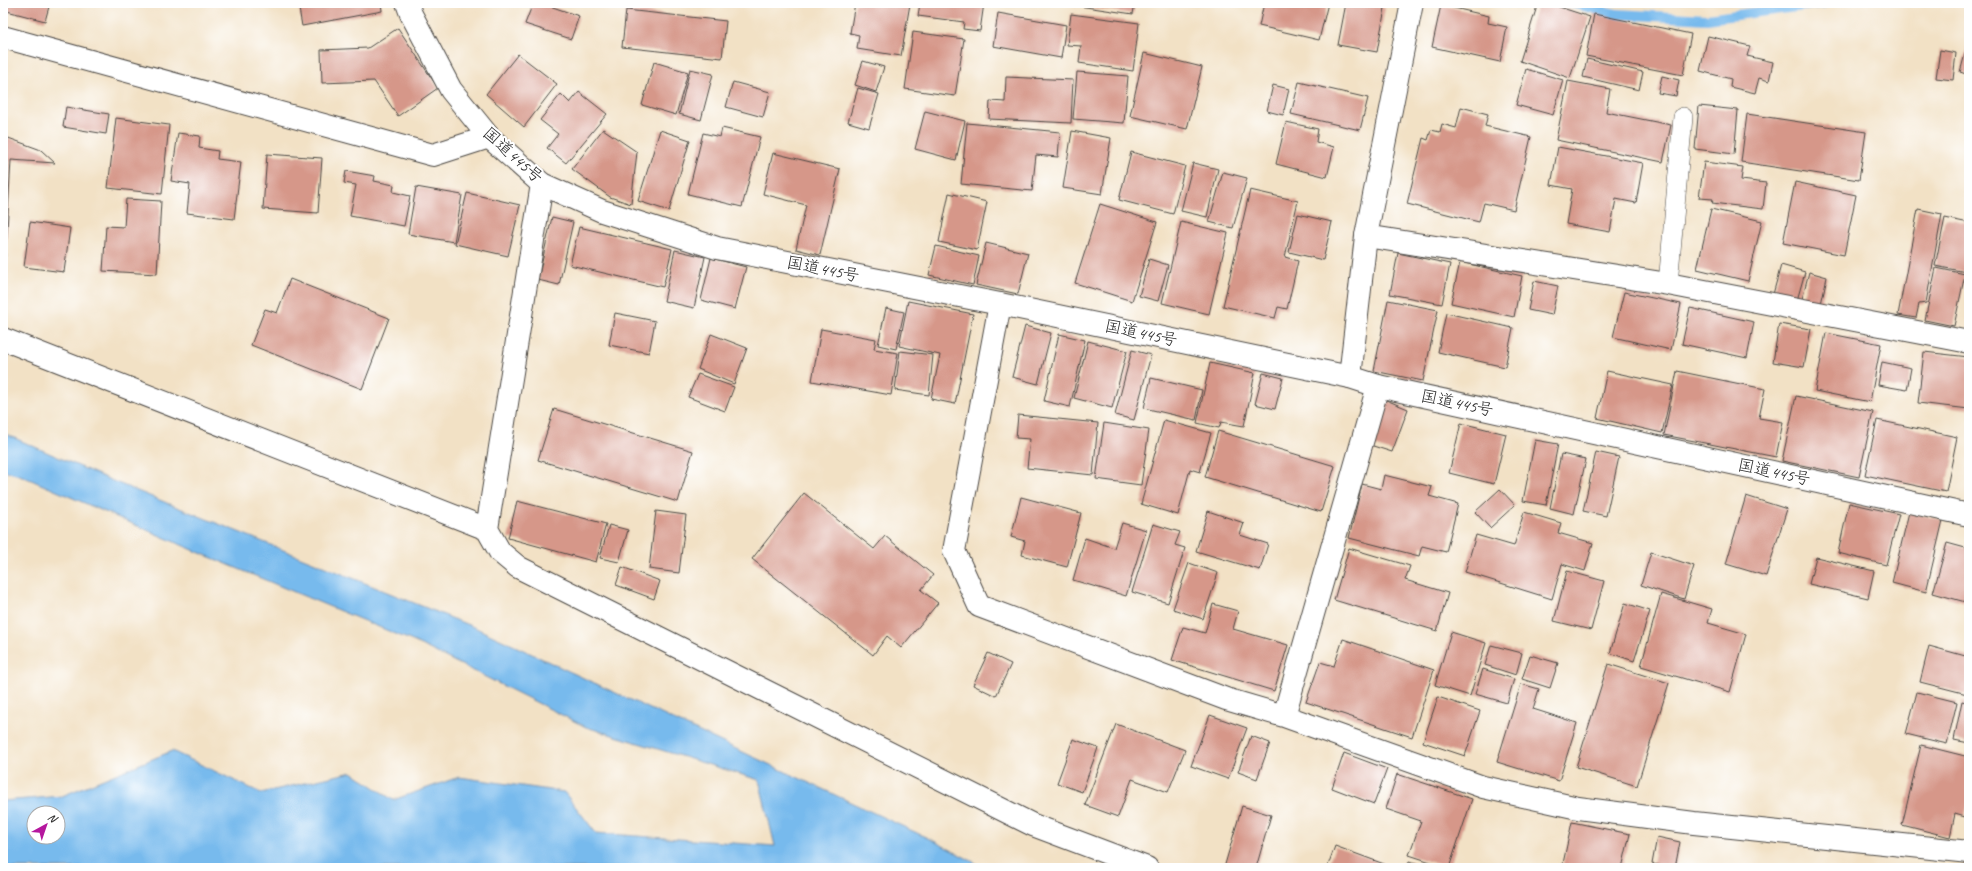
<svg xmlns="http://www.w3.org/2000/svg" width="1972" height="871" font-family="Caveat,'Klee One',sans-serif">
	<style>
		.water { fill: #77baed; stroke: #51728c; fill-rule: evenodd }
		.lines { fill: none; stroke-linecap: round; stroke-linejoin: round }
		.stream { stroke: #77baed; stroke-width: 10 }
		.building { fill: #d69789 }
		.lane-casing { stroke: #494642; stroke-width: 20 }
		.street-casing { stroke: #494642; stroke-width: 24 }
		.secondary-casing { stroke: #494642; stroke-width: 24 }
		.highway-casing { stroke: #494642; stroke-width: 24 }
		.lane { stroke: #fff; stroke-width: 19 }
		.street { stroke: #fff; stroke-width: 22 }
		.secondary { stroke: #fff; stroke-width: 22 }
		.highway { stroke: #fff; stroke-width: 22 }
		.labels { text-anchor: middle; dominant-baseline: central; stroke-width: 4; stroke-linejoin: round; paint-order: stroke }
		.street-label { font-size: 17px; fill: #2b2b2b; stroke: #fff }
	</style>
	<rect width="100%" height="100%" fill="#fff"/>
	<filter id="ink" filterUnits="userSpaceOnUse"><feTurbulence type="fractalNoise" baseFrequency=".025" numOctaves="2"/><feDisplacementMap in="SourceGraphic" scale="8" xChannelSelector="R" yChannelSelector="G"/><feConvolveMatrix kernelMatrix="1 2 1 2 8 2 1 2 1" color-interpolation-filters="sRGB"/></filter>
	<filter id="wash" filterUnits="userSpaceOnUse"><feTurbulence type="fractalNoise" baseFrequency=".012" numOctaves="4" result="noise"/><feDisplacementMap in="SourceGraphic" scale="16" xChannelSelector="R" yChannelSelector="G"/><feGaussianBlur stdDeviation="0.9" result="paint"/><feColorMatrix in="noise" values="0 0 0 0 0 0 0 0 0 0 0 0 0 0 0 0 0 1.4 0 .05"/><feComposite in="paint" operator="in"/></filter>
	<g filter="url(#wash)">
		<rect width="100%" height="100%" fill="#f2e1c5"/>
		<path class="water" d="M 3,433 L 115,482 L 476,628 L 932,840 L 985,868 L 3,868 L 3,801 L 62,796 L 172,751 L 261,793 L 352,772 L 393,800 L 459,777 L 564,792 L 596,833 L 775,846 L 759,780 L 586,727 L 415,642 L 200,553 L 22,476 L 3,470 ZM 34,813 L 58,813 L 58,837 L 34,837 Z"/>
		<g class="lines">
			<path class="stream" d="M 1570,3 L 1617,14 L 1707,19 L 1825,3"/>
		</g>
		<g id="blocks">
			<path class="building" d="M 3,3 L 50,3 L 45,21 L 3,10 Z
				M 298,3 L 381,3 L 382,11 L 302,26 Z
				M 533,3 L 541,3 L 579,16 L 571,39 L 525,24 Z
				M 855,3 L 910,4 L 901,56 L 857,49 L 859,35 L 850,33 Z
				M 920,3 L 984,3 L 980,31 L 963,29 L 964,22 L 918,16 Z
				M 1072,3 L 1135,3 L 1133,14 L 1072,5 Z
				M 1264,3 L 1328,3 L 1319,40 L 1259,26 Z
				M 1346,3 L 1360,3 L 1385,8 L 1377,52 L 1338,45 Z
				M 1538,3 L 1547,3 L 1590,17 L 1570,78 L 1520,61 Z
				M 1441,5 L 1489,16 L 1488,23 L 1507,27 L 1500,62 L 1432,47 Z
				M 626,10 L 726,21 L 722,58 L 622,47 Z
				M 998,13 L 1066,25 L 1061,58 L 993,46 Z
				M 1071,14 L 1139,23 L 1133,71 L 1079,63 L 1081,46 L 1067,45 Z
				M 1594,14 L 1691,34 L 1683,75 L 1586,56 Z
				M 398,28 L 438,88 L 398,116 L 374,81 L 322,83 L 321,50 L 368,48 Z
				M 913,32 L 964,39 L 955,96 L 905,89 Z
				M 1708,36 L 1750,46 L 1747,56 L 1773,62 L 1769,81 L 1759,78 L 1755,93 L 1730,87 L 1731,79 L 1700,71 Z
				M 1967,47 L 1969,48 L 1969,75 L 1960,72 Z
				M 1940,50 L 1956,53 L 1953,80 L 1936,78 Z
				M 1144,53 L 1202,67 L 1187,129 L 1130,116 Z
				M 518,54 L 557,84 L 524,127 L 486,94 Z
				M 1587,59 L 1643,72 L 1639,90 L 1583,77 Z
				M 863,61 L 884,67 L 876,92 L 855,85 Z
				M 654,62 L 688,72 L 676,115 L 642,105 Z
				M 690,69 L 713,74 L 701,120 L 679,114 Z
				M 1526,69 L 1563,80 L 1553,115 L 1516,105 Z
				M 1077,72 L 1128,76 L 1124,123 L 1073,119 Z
				M 1662,76 L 1679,80 L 1676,96 L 1658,93 Z
				M 1006,77 L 1073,80 L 1071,123 L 989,119 L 990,101 L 1005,102 Z
				M 1568,81 L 1610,89 L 1606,112 L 1671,125 L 1663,162 L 1556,140 Z
				M 733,82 L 770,92 L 763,117 L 726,107 Z
				M 1299,82 L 1368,98 L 1360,130 L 1291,114 Z
				M 1273,85 L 1289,89 L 1283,115 L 1267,111 Z
				M 858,88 L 879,94 L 869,128 L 848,122 Z
				M 579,92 L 607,114 L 566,163 L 547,148 L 558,134 L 540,120 L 561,94 L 570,103 Z
				M 1699,106 L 1738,110 L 1734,154 L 1695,149 Z
				M 66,107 L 109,114 L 106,134 L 63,127 Z
				M 1461,107 L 1488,114 L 1485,126 L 1531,137 L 1514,210 L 1484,203 L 1479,222 L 1407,204 L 1423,138 L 1428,140 L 1431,130 L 1440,132 L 1442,124 L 1456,128 Z
				M 925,111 L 965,121 L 956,160 L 915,149 Z
				M 1747,114 L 1866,132 L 1859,180 L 1741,162 Z
				M 116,118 L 169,125 L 162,194 L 108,188 Z
				M 1286,122 L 1318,129 L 1316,142 L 1334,147 L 1327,177 L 1276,164 Z
				M 967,123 L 1060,132 L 1058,157 L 1036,155 L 1032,191 L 961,184 Z
				M 722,128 L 760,137 L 742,207 L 688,194 L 703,133 L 720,137 Z
				M 603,129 L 637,152 L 631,204 L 610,197 L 572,169 Z
				M 660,130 L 690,140 L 669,211 L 638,201 Z
				M 1072,131 L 1111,138 L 1102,194 L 1063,188 Z
				M 178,133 L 200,136 L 199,148 L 218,151 L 217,159 L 241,162 L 234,219 L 187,213 L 190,184 L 171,181 Z
				M 3,136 L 41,150 L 55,163 L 11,160 L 5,266 L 3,266 Z
				M 1558,147 L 1643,163 L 1636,203 L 1616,199 L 1610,232 L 1566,224 L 1572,189 L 1551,185 Z
				M 1131,152 L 1185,166 L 1173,214 L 1119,200 Z
				M 773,153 L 840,169 L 820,255 L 796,249 L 806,205 L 763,194 Z
				M 267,154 L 322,158 L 318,213 L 263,209 Z
				M 1704,162 L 1743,167 L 1741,180 L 1766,183 L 1763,209 L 1712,203 L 1713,199 L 1699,198 Z
				M 1193,163 L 1218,169 L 1207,217 L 1181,211 Z
				M 346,171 L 375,176 L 374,181 L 394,185 L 393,192 L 410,196 L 404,226 L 350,216 L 356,185 L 344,183 Z
				M 1223,172 L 1247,178 L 1233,228 L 1209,222 Z
				M 1795,182 L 1856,195 L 1844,255 L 1783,243 Z
				M 416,187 L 462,195 L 454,242 L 408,234 Z
				M 1250,190 L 1298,201 L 1285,257 L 1298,261 L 1287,309 L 1278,307 L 1275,318 L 1223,306 Z
				M 467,193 L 520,205 L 508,256 L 455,244 Z
				M 949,193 L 987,202 L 977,250 L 939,242 Z
				M 126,199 L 161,201 L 157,274 L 103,271 L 106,226 L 124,227 Z
				M 1100,204 L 1157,222 L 1132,301 L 1075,283 Z
				M 1711,209 L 1762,221 L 1748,281 L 1697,269 Z
				M 1918,209 L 1942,214 L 1926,303 L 1919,304 L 1916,318 L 1898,315 Z
				M 1298,214 L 1332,222 L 1323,260 L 1289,252 Z
				M 552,217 L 573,222 L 559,285 L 538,280 Z
				M 1945,218 L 1969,223 L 1969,257 L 1966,272 L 1935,266 Z
				M 30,222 L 70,228 L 64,272 L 24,267 Z
				M 1181,222 L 1228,233 L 1209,314 L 1162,303 Z
				M 579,227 L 672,249 L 663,287 L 570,265 Z
				M 986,243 L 1028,253 L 1018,294 L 976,285 Z
				M 936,246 L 979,256 L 973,285 L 929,275 Z
				M 675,250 L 705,257 L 694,308 L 664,301 Z
				M 1398,253 L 1450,264 L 1442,304 L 1390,294 Z
				M 711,258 L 746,267 L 735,309 L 701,300 Z
				M 1149,259 L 1168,265 L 1158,301 L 1139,296 Z
				M 1460,262 L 1522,276 L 1514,317 L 1451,303 Z
				M 1781,265 L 1805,272 L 1796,304 L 1772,298 Z
				M 1936,268 L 1965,274 L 1954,326 L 1925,320 Z
				M 1809,272 L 1827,277 L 1821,304 L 1802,299 Z
				M 290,279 L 389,318 L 362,389 L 251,345 L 265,309 L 277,313 Z
				M 1534,281 L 1558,286 L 1552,315 L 1528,310 Z
				M 1624,292 L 1681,304 L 1671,350 L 1613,337 Z
				M 1388,300 L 1438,310 L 1423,381 L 1374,371 Z
				M 908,301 L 973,314 L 955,404 L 931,399 L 940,355 L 899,346 Z
				M 886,308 L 904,312 L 896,349 L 878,345 Z
				M 1690,308 L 1754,322 L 1747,358 L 1682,344 Z
				M 615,313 L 655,321 L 649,353 L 609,345 Z
				M 1446,313 L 1513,328 L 1505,367 L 1438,352 Z
				M 1779,324 L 1811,329 L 1804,367 L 1773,362 Z
				M 1025,326 L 1051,333 L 1038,384 L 1012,377 Z
				M 821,329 L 876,339 L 874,349 L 898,353 L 891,395 L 812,381 Z
				M 1826,333 L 1881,344 L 1870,402 L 1815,391 Z
				M 711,334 L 747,348 L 734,384 L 698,369 Z
				M 1059,334 L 1085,340 L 1070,407 L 1044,401 Z
				M 1088,341 L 1127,351 L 1112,408 L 1074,398 Z
				M 1132,350 L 1151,355 L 1134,420 L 1115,415 Z
				M 900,351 L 933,355 L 929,395 L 895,390 Z
				M 1924,352 L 1969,357 L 1969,409 L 1918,403 Z
				M 1882,362 L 1911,368 L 1907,390 L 1878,385 Z
				M 1210,363 L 1255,373 L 1244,426 L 1221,422 L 1219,428 L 1197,423 Z
				M 1607,371 L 1673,385 L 1662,433 L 1597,418 Z
				M 1677,371 L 1765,389 L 1759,418 L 1783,422 L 1776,457 L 1664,435 Z
				M 1263,373 L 1283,378 L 1275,409 L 1255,404 Z
				M 698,374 L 734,387 L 725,411 L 688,397 Z
				M 1151,378 L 1202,390 L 1196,420 L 1144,408 Z
				M 1796,396 L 1873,412 L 1859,477 L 1782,461 Z
				M 1386,400 L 1408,409 L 1392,452 L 1370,445 Z
				M 554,409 L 693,451 L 678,502 L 538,460 Z
				M 1018,415 L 1098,423 L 1093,475 L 1027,468 L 1030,439 L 1016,438 Z
				M 1164,420 L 1211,433 L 1200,472 L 1190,469 L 1178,515 L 1141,504 Z
				M 1877,420 L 1957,437 L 1946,492 L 1865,475 Z
				M 1104,423 L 1149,430 L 1141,485 L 1096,479 Z
				M 1461,423 L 1506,434 L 1494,484 L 1449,473 Z
				M 1218,431 L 1335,466 L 1321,512 L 1205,477 Z
				M 1535,440 L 1558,444 L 1546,505 L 1523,501 Z
				M 1596,452 L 1619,457 L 1606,516 L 1583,511 Z
				M 1561,454 L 1586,459 L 1574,514 L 1550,508 Z
				M 1384,475 L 1432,487 L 1429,496 L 1458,504 L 1446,552 L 1422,546 L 1419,556 L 1349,538 L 1362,484 L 1381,489 Z
				M 1500,489 L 1515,505 L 1490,528 L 1475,512 Z
				M 804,493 L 874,549 L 885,536 L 933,575 L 921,590 L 938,603 L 901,648 L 887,636 L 873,655 L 752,559 Z
				M 1746,496 L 1787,509 L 1766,576 L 1726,564 Z
				M 1021,497 L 1081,513 L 1067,567 L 1022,555 L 1025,541 L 1011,537 Z
				M 517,501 L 606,524 L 596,562 L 508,538 Z
				M 1849,503 L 1899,514 L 1886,565 L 1838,553 Z
				M 656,511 L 686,515 L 679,573 L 649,569 Z
				M 1208,511 L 1244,523 L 1240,535 L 1268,544 L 1260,570 L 1196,551 Z
				M 1524,512 L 1561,523 L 1558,533 L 1593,543 L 1585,571 L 1562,564 L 1552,599 L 1465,572 L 1476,535 L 1514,546 Z
				M 1909,512 L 1943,520 L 1926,592 L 1892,583 Z
				M 1122,523 L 1146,530 L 1126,596 L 1073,580 L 1085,538 L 1114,548 Z
				M 1153,524 L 1180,532 L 1175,545 L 1185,548 L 1168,603 L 1132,592 Z
				M 609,525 L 628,530 L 619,562 L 600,558 Z
				M 1947,543 L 1969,549 L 1969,603 L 1933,593 Z
				M 1349,548 L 1410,566 L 1405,580 L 1448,593 L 1437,631 L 1334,600 Z
				M 1651,552 L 1694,566 L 1684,599 L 1641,585 Z
				M 1816,557 L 1874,571 L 1868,598 L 1809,584 Z
				M 1189,563 L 1218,573 L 1203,619 L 1173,609 Z
				M 622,567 L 660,581 L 654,599 L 616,585 Z
				M 1567,571 L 1604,581 L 1591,630 L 1554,621 Z
				M 1661,594 L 1712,609 L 1708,623 L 1746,634 L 1730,692 L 1641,666 Z
				M 1625,603 L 1650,611 L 1634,661 L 1610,653 Z
				M 1213,604 L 1238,611 L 1233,629 L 1288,645 L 1274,691 L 1172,660 L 1183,627 L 1205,633 Z
				M 1451,632 L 1486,643 L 1470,696 L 1435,685 Z
				M 1343,639 L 1434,670 L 1412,737 L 1306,702 L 1320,662 L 1334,666 Z
				M 1491,645 L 1522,653 L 1516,675 L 1485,665 Z
				M 1929,646 L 1969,657 L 1969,686 L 1967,694 L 1920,682 Z
				M 988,653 L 1011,664 L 996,696 L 973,685 Z
				M 1530,655 L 1558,663 L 1550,688 L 1522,679 Z
				M 1608,664 L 1669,683 L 1637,786 L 1576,767 Z
				M 1483,669 L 1514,679 L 1507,703 L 1475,694 Z
				M 1521,684 L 1539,689 L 1533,709 L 1577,723 L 1559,781 L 1497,762 Z
				M 1917,692 L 1957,702 L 1947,744 L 1906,734 Z
				M 1438,697 L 1480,711 L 1465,756 L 1423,742 Z
				M 1962,701 L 1969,703 L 1969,743 L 1954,740 Z
				M 1210,715 L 1247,728 L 1228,779 L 1191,766 Z
				M 1116,724 L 1185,750 L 1168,792 L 1132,779 L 1118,817 L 1085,805 Z
				M 1251,736 L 1270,743 L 1257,779 L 1238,772 Z
				M 1073,739 L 1098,748 L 1082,792 L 1057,783 Z
				M 1921,745 L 1969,757 L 1969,800 L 1965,817 L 1955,814 L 1950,837 L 1902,825 Z
				M 1344,753 L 1387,769 L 1374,804 L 1332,788 Z
				M 1397,774 L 1472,799 L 1449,868 L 1409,855 L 1421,821 L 1386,809 Z
				M 1242,806 L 1271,815 L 1256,868 L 1224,868 Z
				M 1572,822 L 1630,834 L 1622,868 L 1562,868 Z
				M 1657,837 L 1680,842 L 1675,868 L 1652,864 Z
				M 1335,846 L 1395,868 L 1327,868 Z
				M 1409,861 L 1432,868 L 1407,868 Z"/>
		</g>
	</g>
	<g filter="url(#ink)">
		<use href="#blocks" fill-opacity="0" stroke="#494642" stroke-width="1"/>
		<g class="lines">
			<defs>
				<path id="lane" d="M 1668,284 L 1683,117"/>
				<path id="street" d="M 1366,236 L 1668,284 L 1969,342
					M 1000,304 L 954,551 L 979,606 L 1226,699 L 1284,716 L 1483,787 L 1578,808 L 1694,823 L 1969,852
					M 3,339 L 487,529 L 542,184
					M 487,529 L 500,552 L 518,567 L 1033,825 L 1147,868
					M 1284,716 L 1378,386"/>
				<path id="secondary" d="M 3,37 L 433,155 L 489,137
					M 1350,377 L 1366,236 L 1412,3"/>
				<path id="highway" d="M 407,3 L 411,14 L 451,90 L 489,137 L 542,184 L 602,211 L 717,248 L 1000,304 L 1350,377 L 1378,386 L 1969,515"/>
			</defs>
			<use href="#lane" class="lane-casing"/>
			<use href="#street" class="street-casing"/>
			<use href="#secondary" class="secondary-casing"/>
			<use href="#highway" class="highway-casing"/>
			<use href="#lane" class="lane"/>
			<use href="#street" class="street"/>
			<use href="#secondary" class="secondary"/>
			<use href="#highway" class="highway"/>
		</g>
	</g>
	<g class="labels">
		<g class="street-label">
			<text transform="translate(513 155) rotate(42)">国道445号</text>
			<text transform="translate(823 269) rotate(11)">国道445号</text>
			<text transform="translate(1141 333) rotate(12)">国道445号</text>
			<text transform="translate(1457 403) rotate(12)">国道445号</text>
			<text transform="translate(1774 472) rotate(12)">国道445号</text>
		</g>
	</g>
	<rect width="1972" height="871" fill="none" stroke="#fff" stroke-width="16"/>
	<g transform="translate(46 825) rotate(40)"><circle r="19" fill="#ffffff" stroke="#aaaaaa"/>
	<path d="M0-3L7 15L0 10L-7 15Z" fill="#b5179e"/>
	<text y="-6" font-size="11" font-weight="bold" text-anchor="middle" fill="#2b2b2b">N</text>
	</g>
</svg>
